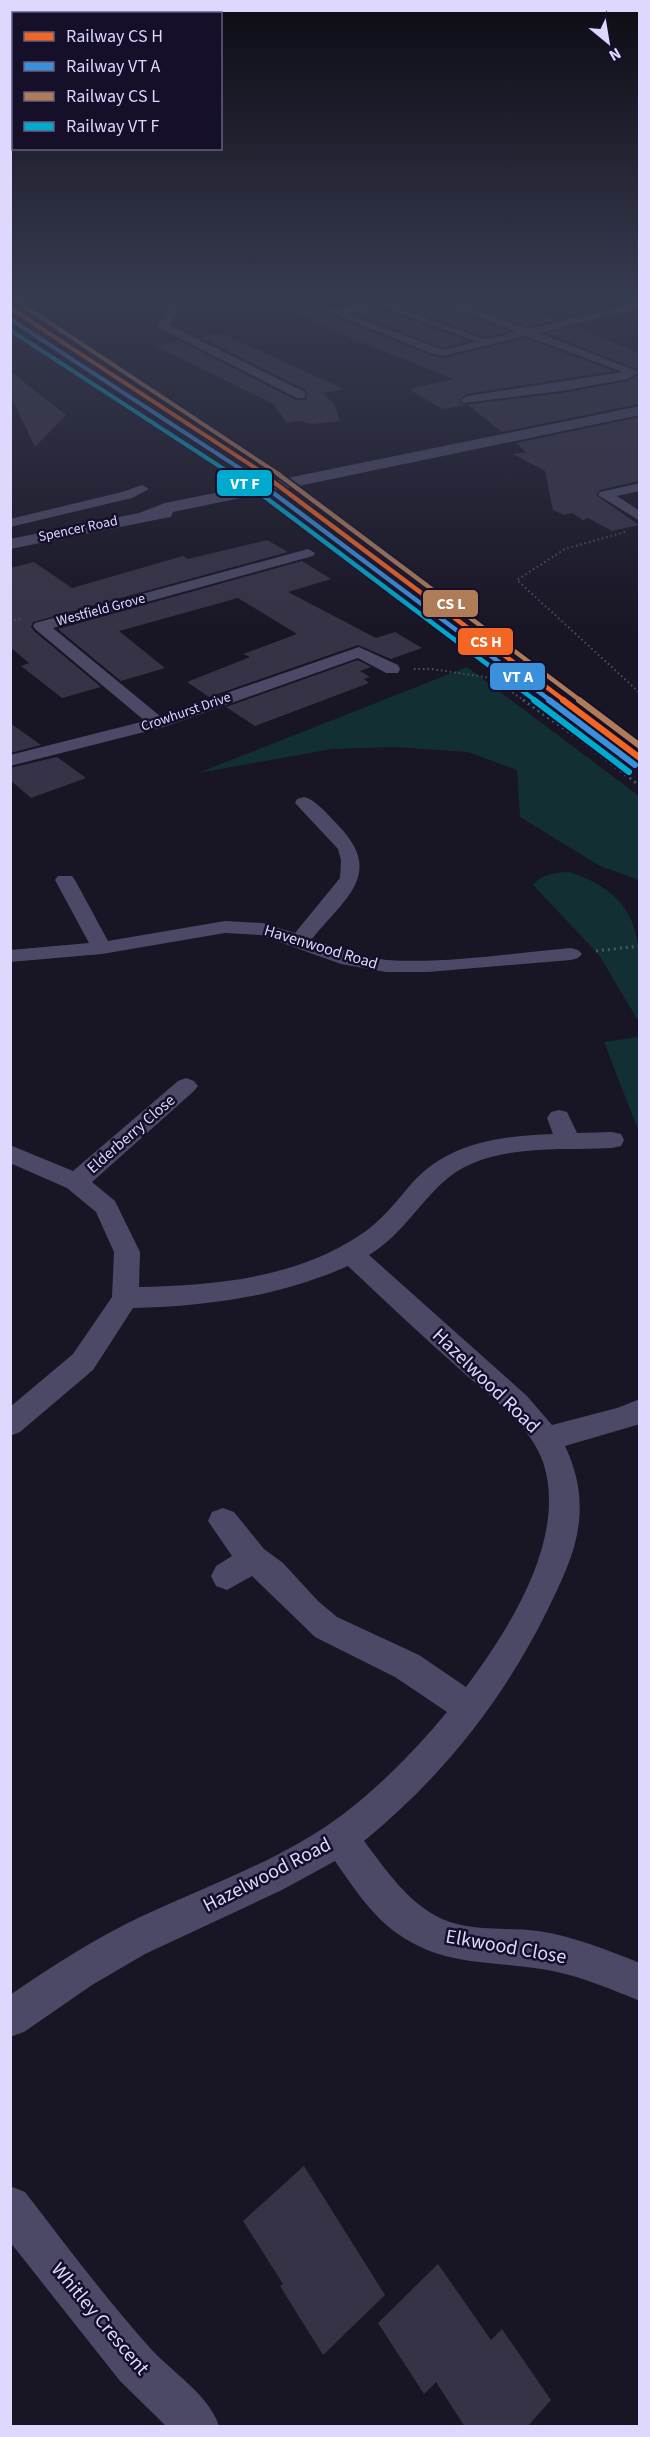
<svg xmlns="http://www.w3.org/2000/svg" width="650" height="2437" font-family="'Source Sans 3',sans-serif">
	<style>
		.green { fill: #123033 }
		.building { fill: #373346 }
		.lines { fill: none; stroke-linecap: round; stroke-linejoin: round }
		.path-far1 { stroke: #465465; stroke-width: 2; stroke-dasharray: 1.5 3; stroke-linecap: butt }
		.path { stroke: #465465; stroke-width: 3; stroke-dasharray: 2 4; stroke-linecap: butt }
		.service { stroke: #4b4965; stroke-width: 5 }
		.minor { fill: #4b4965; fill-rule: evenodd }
		.tertiary { fill: #4b4965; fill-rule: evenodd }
		.rail-1-far2-casing { stroke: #150f2a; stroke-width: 6 }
		.rail-1-far1-casing { stroke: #150f2a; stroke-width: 8 }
		.rail-1-casing { stroke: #150f2a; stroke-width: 10 }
		.rail-2-far2-casing { stroke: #150f2a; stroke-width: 6 }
		.rail-2-far1-casing { stroke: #150f2a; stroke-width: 8 }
		.rail-2-casing { stroke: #150f2a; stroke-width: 10 }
		.rail-3-far2-casing { stroke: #150f2a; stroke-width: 6 }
		.rail-3-far1-casing { stroke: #150f2a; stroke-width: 8 }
		.rail-3-casing { stroke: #150f2a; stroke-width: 10 }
		.rail-4-far2-casing { stroke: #150f2a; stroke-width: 6 }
		.rail-4-far1-casing { stroke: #150f2a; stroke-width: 8 }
		.rail-4-casing { stroke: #150f2a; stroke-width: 10 }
		.rail-1-far2 { stroke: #f26522; stroke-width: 4 }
		.rail-1-far1 { stroke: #f26522; stroke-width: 4.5 }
		.rail-1 { stroke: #f26522; stroke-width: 6 }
		.rail-2-far2 { stroke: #3a90db; stroke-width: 4 }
		.rail-2-far1 { stroke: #3a90db; stroke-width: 4.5 }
		.rail-2 { stroke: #3a90db; stroke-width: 6 }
		.rail-3-far2 { stroke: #b07c57; stroke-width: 4 }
		.rail-3-far1 { stroke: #b07c57; stroke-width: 4.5 }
		.rail-3 { stroke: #b07c57; stroke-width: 6 }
		.rail-4-far2 { stroke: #00a9ce; stroke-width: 4 }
		.rail-4-far1 { stroke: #00a9ce; stroke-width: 4.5 }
		.rail-4 { stroke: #00a9ce; stroke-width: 6 }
		.labels { text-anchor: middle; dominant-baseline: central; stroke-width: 5; stroke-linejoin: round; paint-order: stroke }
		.far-street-label { font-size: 14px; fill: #ded8ff; stroke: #150f2a }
		.street-label { font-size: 16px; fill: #ded8ff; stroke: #150f2a }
		.near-street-label { font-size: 20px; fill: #ded8ff; stroke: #150f2a }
		.line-badge { stroke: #150f2a; stroke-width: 2 }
		.badge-label { font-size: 16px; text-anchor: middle; font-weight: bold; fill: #fff }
	</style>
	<rect width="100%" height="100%" fill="#181524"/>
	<path class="green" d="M 467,667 L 639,796 L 639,880 L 600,866 L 520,817 L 517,770 L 468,752 L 394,747 L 332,749 L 198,773 Z
		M 569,872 C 650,898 640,950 639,1022 L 599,955 L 533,885 C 543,873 555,873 569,872 Z
		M 639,1037 L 640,1037 L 639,1132 L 604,1042 Z"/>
	<path class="building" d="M 415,297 L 425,297 L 509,332 L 485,337 L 396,304 Z
		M 449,297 L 493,297 L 559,319 L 528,327 Z
		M 380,308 L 380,309 L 469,341 L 443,348 L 355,314 Z
		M 317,310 L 433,356 L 444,358 L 526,338 L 614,371 L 467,394 L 459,400 L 463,405 L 561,393 L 628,381 L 639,374 L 639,404 L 502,432 L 468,405 L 442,409 L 409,389 L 454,379 L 329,330 L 298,313 Z
		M 577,326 L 582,328 L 579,329 L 639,353 L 639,370 L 546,333 Z
		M 220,333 L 344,389 L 323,393 L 334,404 L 340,421 L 313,424 L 299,421 L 287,423 L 273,404 L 156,346 L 180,341 L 296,400 L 307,400 L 306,390 L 199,337 Z
		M 10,371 L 66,415 L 35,447 L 10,395 Z
		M 639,417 L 639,481 L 600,490 L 596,495 L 639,525 L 612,531 L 588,518 L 583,520 L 572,513 L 564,515 L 553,510 L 545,471 L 513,454 L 526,452 L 516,443 Z
		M 267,540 L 288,552 L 33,622 L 31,627 L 34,631 L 101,687 L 62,698 L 21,666 L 29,663 L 10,647 L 10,568 L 34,562 L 72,588 L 183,556 L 188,559 Z
		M 302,561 L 331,579 L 288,592 L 376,638 L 395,632 L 422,648 L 391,659 L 358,645 L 209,697 L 187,682 L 250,657 L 243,654 L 297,634 L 238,598 L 119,631 L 165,668 L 121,681 L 58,629 Z
		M 358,660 L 371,667 L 360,671 L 370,677 L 364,679 L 369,683 L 255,726 L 226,707 Z
		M 10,723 L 41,745 L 10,753 Z
		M 57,757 L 86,778 L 31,798 L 10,780 L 10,768 Z
		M 304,2166 L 385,2295 L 323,2355 L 280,2286 L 283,2284 L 243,2221 Z
		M 438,2264 L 491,2340 L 502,2329 L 551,2400 L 527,2427 L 465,2427 L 436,2382 L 424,2394 L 378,2323 Z"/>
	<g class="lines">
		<path class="path-far1" d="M 625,532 L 565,549 L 517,580 L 640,693
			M 10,622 L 22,618
			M 414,669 L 432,669 L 491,678 L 525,701"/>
		<path class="path" d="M 523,700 L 582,741 L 640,786
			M 596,951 L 640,946"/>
		<path class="service" d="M 382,304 L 487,343"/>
		<path class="minor" d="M 174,297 L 184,297 L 169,325 L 305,392 L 305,398 L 297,398 L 159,328 L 158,326 Z
			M 393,297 L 413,297 L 348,314 L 443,350 L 516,332 L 427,297 L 442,297 L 528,329 L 640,302 L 640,308 L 539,333 L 639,372 L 628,379 L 561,391 L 463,403 L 461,400 L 467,396 L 623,372 L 526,336 L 443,356 L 433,354 L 314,306 L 319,303 L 338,310 Z
			M 640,483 L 640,491 L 617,496 L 640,511 L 640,521 L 598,495 L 600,492 Z
			M 142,485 L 149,489 L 132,498 L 10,527 L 10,519 L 122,492 Z
			M 308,549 L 315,553 L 313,556 L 53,628 L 160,716 L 359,647 L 398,665 L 400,669 L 398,673 L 386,673 L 358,658 L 164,727 L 10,766 L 10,755 L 145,721 L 35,629 L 33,626 L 35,623 Z
			M 304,797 C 316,800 327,814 336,823 C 386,873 346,897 312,939 C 336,947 361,958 387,960 C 446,964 512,953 571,948 L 578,950 L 582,954 L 578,958 L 571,960 L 428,972 L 386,972 L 341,964 L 260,935 L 225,933 L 102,954 L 10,962 L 10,950 L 89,943 L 55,880 L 58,876 L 72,876 L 75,880 L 108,941 L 225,921 L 263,923 L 295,933 L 340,878 L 341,860 L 338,849 L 295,803 L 297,799 Z
			M 186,1078 L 194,1081 L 198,1086 L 194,1091 L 92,1182 L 115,1201 L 140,1252 L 139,1287 C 214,1285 292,1279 357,1237 C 380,1223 395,1203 412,1183 C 449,1142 501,1136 553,1134 L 547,1118 L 551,1112 L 559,1110 L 567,1112 L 577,1133 L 612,1132 L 621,1134 L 624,1140 L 621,1146 L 612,1148 C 556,1151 484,1142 441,1184 C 416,1208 399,1237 369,1255 L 527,1396 L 552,1425 L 617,1408 L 640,1399 L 640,1424 L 565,1446 C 576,1469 582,1494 579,1521 C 576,1553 561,1582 547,1611 C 502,1702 442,1777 364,1841 C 386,1870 408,1903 442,1919 C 471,1932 507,1927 538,1931 C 573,1936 607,1950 640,1963 L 640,2001 C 613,1990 585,1978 557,1972 C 501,1959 449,1970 398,1934 C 372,1916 353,1887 335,1861 L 282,1890 L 145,1954 L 92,1985 L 24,2032 L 10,2037 L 10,1995 C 52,1966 94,1939 140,1917 C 203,1888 270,1864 328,1825 C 373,1794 412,1754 447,1712 L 395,1677 L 315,1637 L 252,1576 L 227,1590 L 216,1586 L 211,1576 L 216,1566 L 232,1556 L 208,1521 L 212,1512 L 223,1508 L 234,1512 L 264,1549 L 283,1563 L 318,1601 L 337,1617 L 419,1655 L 466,1687 C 510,1628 568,1537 543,1462 C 529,1422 485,1393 455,1365 C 419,1333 383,1299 348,1266 C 278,1297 208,1306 133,1308 L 93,1370 L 20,1432 L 10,1436 L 10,1407 L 73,1354 L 112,1297 L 114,1252 L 96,1212 L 67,1188 L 10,1163 L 10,1145 L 73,1171 L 178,1081 Z
			M 10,2186 L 25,2192 C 66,2245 106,2299 151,2349 C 173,2373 209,2395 219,2426 L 166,2426 L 120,2381 L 10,2242 Z"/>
		<path class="tertiary" d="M 640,406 L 640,415 L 173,512 L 171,517 L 165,518 L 10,549 L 10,539 L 139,513 L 165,503 Z"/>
		<defs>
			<path id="rail-1-far2" d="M 10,308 L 266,475"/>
			<path id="rail-1-far1" d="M 263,474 L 565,701"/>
			<path id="rail-1" d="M 563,700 L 640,758"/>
			<path id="rail-2-far2" d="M 10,319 L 250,475"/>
			<path id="rail-2-far1" d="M 248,474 L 551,701"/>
			<path id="rail-2" d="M 549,700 L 635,765"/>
			<path id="rail-3-far2" d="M 15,300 L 280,475"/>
			<path id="rail-3-far1" d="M 278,474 L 581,701"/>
			<path id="rail-3" d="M 579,700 L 640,746"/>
			<path id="rail-4-far2" d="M 10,330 L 233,475"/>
			<path id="rail-4-far1" d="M 230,474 L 257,491 L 536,701"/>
			<path id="rail-4" d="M 534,700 L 629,772"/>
		</defs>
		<use href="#rail-1-far2" class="rail-1-far2-casing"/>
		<use href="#rail-1-far1" class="rail-1-far1-casing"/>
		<use href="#rail-1" class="rail-1-casing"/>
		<use href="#rail-2-far2" class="rail-2-far2-casing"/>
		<use href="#rail-2-far1" class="rail-2-far1-casing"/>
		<use href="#rail-2" class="rail-2-casing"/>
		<use href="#rail-3-far2" class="rail-3-far2-casing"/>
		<use href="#rail-3-far1" class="rail-3-far1-casing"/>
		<use href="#rail-3" class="rail-3-casing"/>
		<use href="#rail-4-far2" class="rail-4-far2-casing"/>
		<use href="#rail-4-far1" class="rail-4-far1-casing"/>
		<use href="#rail-4" class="rail-4-casing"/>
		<use href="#rail-1-far2" class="rail-1-far2"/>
		<use href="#rail-1-far1" class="rail-1-far1"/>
		<use href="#rail-1" class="rail-1"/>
		<use href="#rail-2-far2" class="rail-2-far2"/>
		<use href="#rail-2-far1" class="rail-2-far1"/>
		<use href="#rail-2" class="rail-2"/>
		<use href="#rail-3-far2" class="rail-3-far2"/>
		<use href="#rail-3-far1" class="rail-3-far1"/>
		<use href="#rail-3" class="rail-3"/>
		<use href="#rail-4-far2" class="rail-4-far2"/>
		<use href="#rail-4-far1" class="rail-4-far1"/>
		<use href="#rail-4" class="rail-4"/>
	</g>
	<linearGradient id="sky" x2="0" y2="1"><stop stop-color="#0d0c14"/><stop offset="0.47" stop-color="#373b50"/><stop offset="1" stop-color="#373b50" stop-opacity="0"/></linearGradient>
	<rect width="650" height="638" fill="url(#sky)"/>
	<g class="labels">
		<g class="far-street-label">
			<text transform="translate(78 529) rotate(-12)">Spencer Road</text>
			<text transform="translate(101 610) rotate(-15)">Westfield Grove</text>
			<text transform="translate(186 712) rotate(-19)">Crowhurst Drive</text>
		</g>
		<g class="street-label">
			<text transform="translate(321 947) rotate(17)">Havenwood Road</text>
			<text transform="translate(131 1134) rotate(-41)">Elderberry Close</text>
		</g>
		<g class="near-street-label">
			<text transform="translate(486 1381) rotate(44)">Hazelwood Road</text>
			<text transform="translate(267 1875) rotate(-27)">Hazelwood Road</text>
			<text transform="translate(506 1947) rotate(10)">Elkwood Close</text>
			<text transform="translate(100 2319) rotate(50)">Whitley Crescent</text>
		</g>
	</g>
	<g class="line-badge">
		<rect x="216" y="469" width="57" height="28" rx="6" fill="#00a9ce"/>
		<rect x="422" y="589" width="57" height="29" rx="6" fill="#b07c57"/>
		<rect x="457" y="627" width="57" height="29" rx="6" fill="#f26522"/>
		<rect x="489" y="662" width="57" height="29" rx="6" fill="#3a90db"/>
	</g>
	<g class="badge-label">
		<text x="245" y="489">VT F</text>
		<text x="451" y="609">CS L</text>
		<text x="486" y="647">CS H</text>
		<text x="518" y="682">VT A</text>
	</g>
	<rect width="650" height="2437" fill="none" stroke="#ded8ff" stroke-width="24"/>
	<rect x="12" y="12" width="210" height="138" fill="#150f2a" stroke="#655f7f" stroke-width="1.5"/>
	<rect x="24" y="32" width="30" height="9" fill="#f26522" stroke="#655f7f" stroke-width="1.5"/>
	<text x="66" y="42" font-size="18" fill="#ded8ff">Railway CS H</text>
	<rect x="24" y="62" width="30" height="9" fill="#3a90db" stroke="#655f7f" stroke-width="1.5"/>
	<text x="66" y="72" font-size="18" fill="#ded8ff">Railway VT A</text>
	<rect x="24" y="92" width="30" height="9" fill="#b07c57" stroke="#655f7f" stroke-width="1.5"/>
	<text x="66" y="102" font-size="18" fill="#ded8ff">Railway CS L</text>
	<rect x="24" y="122" width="30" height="9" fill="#00a9ce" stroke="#655f7f" stroke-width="1.5"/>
	<text x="66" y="132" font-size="18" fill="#ded8ff">Railway VT F</text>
	<g transform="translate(608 42) rotate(150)" stroke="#150f2a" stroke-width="4.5" paint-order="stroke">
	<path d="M0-4.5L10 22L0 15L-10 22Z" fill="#ded8ff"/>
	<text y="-9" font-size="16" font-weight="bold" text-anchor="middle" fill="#ded8ff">N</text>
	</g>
</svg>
